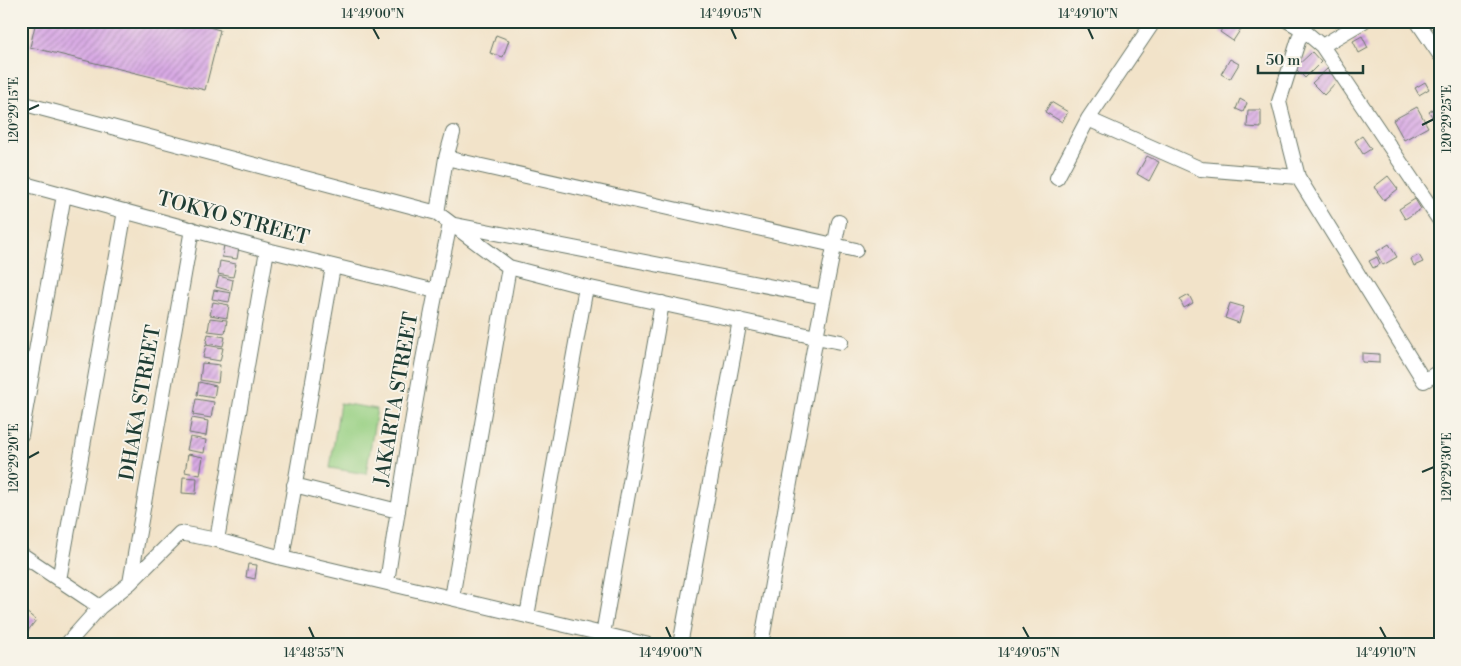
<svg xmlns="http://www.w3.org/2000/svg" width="1461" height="666" font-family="'Libre Bodoni',serif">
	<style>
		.pitch { fill: #98d083; stroke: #5c865c }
		.building { fill: url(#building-hatch) }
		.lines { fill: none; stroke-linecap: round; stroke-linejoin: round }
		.minor-casing { stroke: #697768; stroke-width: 16 }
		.minor { stroke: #fff; stroke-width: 14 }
		.ticks { fill: none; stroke: #1f3d34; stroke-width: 2 }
		.labels { text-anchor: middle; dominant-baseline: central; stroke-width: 4; stroke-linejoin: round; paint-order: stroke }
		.street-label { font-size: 20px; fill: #1f3d34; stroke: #f7f3e8 }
		.neatline { fill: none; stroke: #1f3d34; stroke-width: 2 }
		.ticks-label { font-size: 12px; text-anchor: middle; fill: #1f3d34 }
	</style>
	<defs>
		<pattern id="building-hatch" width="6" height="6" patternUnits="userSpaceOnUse" patternTransform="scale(1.25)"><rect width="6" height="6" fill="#d9aae5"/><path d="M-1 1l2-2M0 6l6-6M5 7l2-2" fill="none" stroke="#af8cba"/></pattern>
	</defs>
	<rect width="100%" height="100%" fill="#f7f3e8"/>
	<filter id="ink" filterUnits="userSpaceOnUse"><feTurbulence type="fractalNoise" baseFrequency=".02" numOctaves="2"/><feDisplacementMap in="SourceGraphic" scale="10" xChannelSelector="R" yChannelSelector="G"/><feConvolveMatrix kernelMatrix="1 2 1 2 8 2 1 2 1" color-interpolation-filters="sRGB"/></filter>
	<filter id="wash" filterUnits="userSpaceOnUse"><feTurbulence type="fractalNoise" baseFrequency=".0096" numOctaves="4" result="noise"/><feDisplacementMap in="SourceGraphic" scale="20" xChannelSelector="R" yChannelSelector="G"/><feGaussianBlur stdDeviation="1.12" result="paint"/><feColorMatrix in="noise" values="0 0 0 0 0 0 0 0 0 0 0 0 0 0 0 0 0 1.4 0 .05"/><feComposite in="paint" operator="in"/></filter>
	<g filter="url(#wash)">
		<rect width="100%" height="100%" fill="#f2e3c9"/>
		<path class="pitch" d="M 340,403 L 377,409 L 366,474 L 330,468 Z"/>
		<g id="blocks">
			<path class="building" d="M 36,21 L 186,21 L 220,30 L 205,90 L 30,47 Z
				M 1227,21 L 1246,21 L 1233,41 L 1220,32 Z
				M 496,35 L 509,40 L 503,57 L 490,53 Z
				M 1362,36 L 1368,48 L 1359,53 L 1353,41 Z
				M 1312,52 L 1321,62 L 1305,78 L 1295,68 Z
				M 1230,59 L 1239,64 L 1230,79 L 1221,74 Z
				M 1327,69 L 1338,80 L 1324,95 L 1312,83 Z
				M 1425,82 L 1429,89 L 1419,95 L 1415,88 Z
				M 1240,99 L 1247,103 L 1243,112 L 1236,109 Z
				M 1051,102 L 1068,112 L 1062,122 L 1045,112 Z
				M 1440,104 L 1440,121 L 1437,123 L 1429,112 Z
				M 1417,107 L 1428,127 L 1404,140 L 1393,120 Z
				M 1248,110 L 1261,110 L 1261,128 L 1247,127 Z
				M 1362,136 L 1371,149 L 1363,154 L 1355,141 Z
				M 1147,156 L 1159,162 L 1149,181 L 1137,174 Z
				M 1388,176 L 1398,189 L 1384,200 L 1374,187 Z
				M 1415,199 L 1421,209 L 1405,219 L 1399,209 Z
				M 1389,244 L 1397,257 L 1383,265 L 1376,252 Z
				M 224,245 L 239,247 L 237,259 L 222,257 Z
				M 1419,255 L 1423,262 L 1414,266 L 1411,259 Z
				M 1377,257 L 1380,264 L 1373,268 L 1369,261 Z
				M 220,261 L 236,264 L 233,277 L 218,274 Z
				M 219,276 L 233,280 L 231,291 L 216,287 Z
				M 214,290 L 231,293 L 229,302 L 212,299 Z
				M 1189,295 L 1193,303 L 1184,308 L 1180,300 Z
				M 213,302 L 229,305 L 227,318 L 210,315 Z
				M 1230,303 L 1244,307 L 1239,323 L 1225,318 Z
				M 210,318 L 227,320 L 225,333 L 208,331 Z
				M 208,334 L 225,337 L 223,346 L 206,343 Z
				M 206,345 L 223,348 L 220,361 L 203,358 Z
				M 1362,353 L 1379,354 L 1379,363 L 1362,362 Z
				M 202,363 L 220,365 L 218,383 L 200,380 Z
				M 199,382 L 216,386 L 214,398 L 197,395 Z
				M 196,399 L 214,402 L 211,418 L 193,415 Z
				M 192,418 L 208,421 L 206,436 L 189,433 Z
				M 190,437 L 206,440 L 204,453 L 187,450 Z
				M 188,454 L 203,457 L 200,475 L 185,472 Z
				M 183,477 L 197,478 L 196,494 L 182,493 Z
				M 248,564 L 257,565 L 255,579 L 246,577 Z
				M 25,611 L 36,620 L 21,640 L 21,616 Z"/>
		</g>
	</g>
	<g filter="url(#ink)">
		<use href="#blocks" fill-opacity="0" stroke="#697768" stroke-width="1"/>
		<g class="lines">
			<defs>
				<path id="minor" d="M 1154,21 L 1088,119 L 1201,169 L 1298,177
					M 1288,21 L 1302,29 L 1322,46 L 1364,21
					M 1417,21 L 1440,55
					M 1302,29 L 1279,102 L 1298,177 L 1424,381 L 1440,371
					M 1322,46 L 1440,221
					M 21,103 L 437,213 L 509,267 L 586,287 L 816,337 L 841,342
					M 446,158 L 856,250
					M 1057,178 L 1088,119
					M 21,183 L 267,250 L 436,291
					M 437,213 L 446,158 L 453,133
					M 21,435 L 64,195
					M 294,485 L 398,511
					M 217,540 L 267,250
					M 21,554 L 100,607
					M 282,558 L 333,267
					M 59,580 L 125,211
					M 387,582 C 405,462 424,342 450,224 L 824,297
					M 130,583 L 192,229
					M 452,598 L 509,267
					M 527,616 L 586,287
					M 603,634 L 662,303
					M 66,645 L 100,607 L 130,583 L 180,533 L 217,540 L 282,558 L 649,645
					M 680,645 L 740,320
					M 761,645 L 816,337 L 839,222"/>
			</defs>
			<use href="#minor" class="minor-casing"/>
			<use href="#minor" class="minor"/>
		</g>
	</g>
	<path class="ticks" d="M 373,28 L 379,39M 731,28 L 736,39M 1088,28 L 1093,39M 28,110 L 39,105M 1422,125 L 1434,119M 28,458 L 39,452M 1422,472 L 1434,467M 309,627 L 314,638M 666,627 L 671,638M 1023,627 L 1029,638M 1380,627 L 1386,638"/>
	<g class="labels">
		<g class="street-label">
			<text transform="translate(233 219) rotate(15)">TOKYO STREET</text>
			<text transform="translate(397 399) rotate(-80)">JAKARTA STREET</text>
			<text transform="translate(141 403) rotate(-80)">DHAKA STREET</text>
		</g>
	</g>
	<rect width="1461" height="666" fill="none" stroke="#f7f3e8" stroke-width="55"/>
	<path d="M1258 65v8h105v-8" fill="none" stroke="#1f3d34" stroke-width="2.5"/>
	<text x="1266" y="65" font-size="15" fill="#1f3d34" stroke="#f7f3e8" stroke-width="4" paint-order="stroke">50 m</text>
	<rect x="28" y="28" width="1406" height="610" class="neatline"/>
	<g class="ticks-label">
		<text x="373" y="18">14°49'00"N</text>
		<text x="731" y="18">14°49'05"N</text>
		<text x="1088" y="18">14°49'10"N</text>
		<text transform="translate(14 110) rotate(-90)" y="4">120°29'15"E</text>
		<text transform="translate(1447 119) rotate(-90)" y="4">120°29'25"E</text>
		<text transform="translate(14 458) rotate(-90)" y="4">120°29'20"E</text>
		<text transform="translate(1447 467) rotate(-90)" y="4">120°29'30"E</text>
		<text x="314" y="657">14°48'55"N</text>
		<text x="671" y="657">14°49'00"N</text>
		<text x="1029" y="657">14°49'05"N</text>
		<text x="1386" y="657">14°49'10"N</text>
	</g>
</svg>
